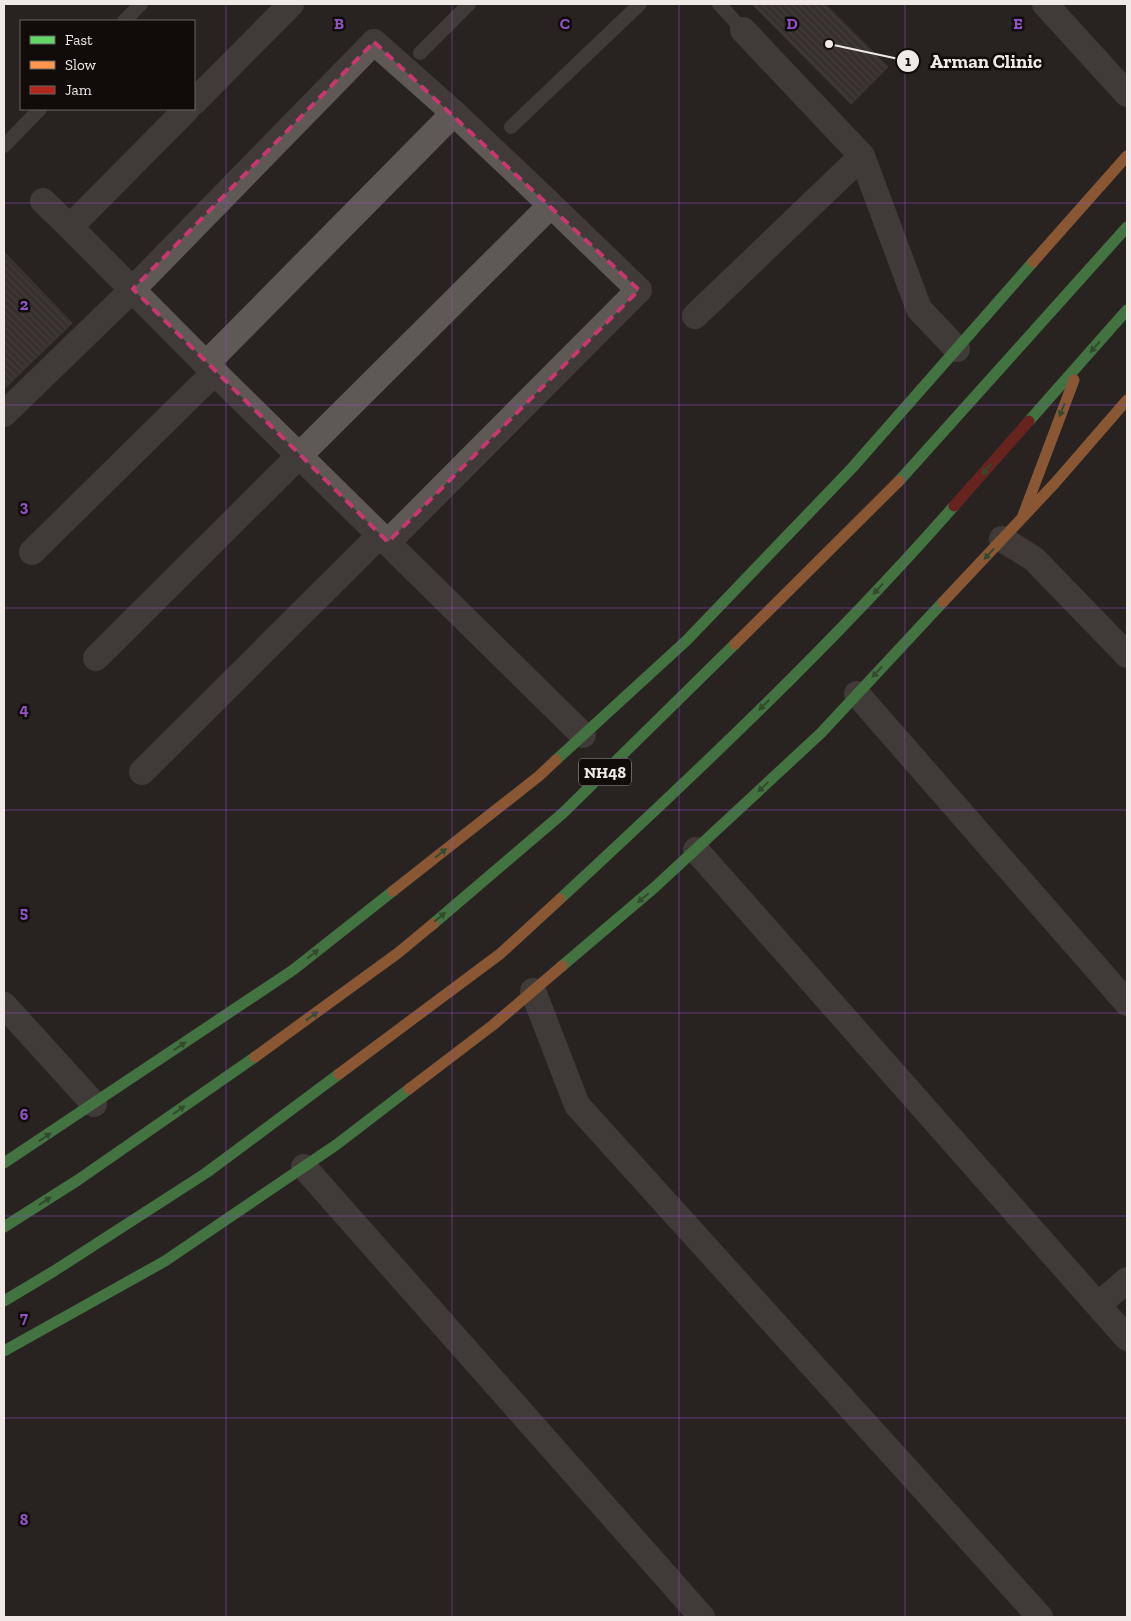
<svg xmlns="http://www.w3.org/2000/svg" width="1131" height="1621" font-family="'Zilla Slab',serif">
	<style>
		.building { fill: url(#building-back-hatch); stroke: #5a5653 }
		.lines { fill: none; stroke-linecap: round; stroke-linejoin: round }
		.lane { stroke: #5e5954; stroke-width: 14 }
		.street { stroke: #5e5954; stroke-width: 26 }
		.fast { stroke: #63d668; stroke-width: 11 }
		.slow { stroke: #ff974d; stroke-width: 11 }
		.jam { stroke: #b3261e; stroke-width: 11 }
		.oneway { fill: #3e7b3e }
		.marked { fill: none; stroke: #c93770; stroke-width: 4; stroke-dasharray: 10 6; stroke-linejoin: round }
		.grid { fill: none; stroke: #9252c7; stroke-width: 1; stroke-opacity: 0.55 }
		.labels { text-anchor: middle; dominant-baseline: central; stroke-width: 5; stroke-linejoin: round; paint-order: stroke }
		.shield { fill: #110c0a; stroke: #ada7a3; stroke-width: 1 }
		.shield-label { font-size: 16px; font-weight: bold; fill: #f0e9e5 }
		.grid-label { font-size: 16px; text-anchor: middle; font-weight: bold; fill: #9252c7; stroke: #110c0a; stroke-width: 5; stroke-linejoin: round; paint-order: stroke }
		.leader { fill: none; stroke: #f0e9e5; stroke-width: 2 }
		.callout-dot { fill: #f0e9e5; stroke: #110c0a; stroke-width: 2 }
		.mark-label { font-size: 15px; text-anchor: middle; font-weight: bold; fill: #111 }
		.callout-label { font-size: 19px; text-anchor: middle; font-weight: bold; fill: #f0e9e5; stroke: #110c0a; stroke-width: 5; stroke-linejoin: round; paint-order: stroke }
	</style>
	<defs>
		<pattern id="building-back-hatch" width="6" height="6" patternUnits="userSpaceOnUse" patternTransform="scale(1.25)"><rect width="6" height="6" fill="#4a413c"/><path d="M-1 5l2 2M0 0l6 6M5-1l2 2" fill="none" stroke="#645c58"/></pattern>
	</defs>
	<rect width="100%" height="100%" fill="#282320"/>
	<path class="building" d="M 752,4 L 825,4 L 888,67 L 851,104 Z
		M 4,252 L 72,323 L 4,389 Z"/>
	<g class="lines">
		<path class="lane" d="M 719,4 L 743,30
			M 124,21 L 141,4
			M 420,53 L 469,4
			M 511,127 L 640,4
			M 4,146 L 40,109"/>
		<path class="street" d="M 1045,4 L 1127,94
			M 743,30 L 862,156 L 919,309 L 957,349
			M 194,102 L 291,4
			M 187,109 L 70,227 L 206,364 L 583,735
			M 43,201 L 70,227
			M 695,316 L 862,156
			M 206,364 L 454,113
			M 4,414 L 133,289 L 374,42 L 454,113 L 551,205 L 96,658
			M 1002,539 L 1034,559 L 1127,655
			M 388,542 L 639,290 L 551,205
			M 32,552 L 215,372
			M 857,694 L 1127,1003
			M 142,772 L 380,535
			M 696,850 L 1127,1338
			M 533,991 L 577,1105 L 1040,1617
			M 4,1005 L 94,1104
			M 304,1167 L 702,1617
			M 1098,1305 L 1127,1280"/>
		<path class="fast" d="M 1029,421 L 1127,310
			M 899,481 L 1127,227
			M 556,760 L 687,640 L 852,468 L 1033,262
			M 560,899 C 696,773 832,645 954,506
			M 433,924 L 563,813 L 735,644
			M 562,966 L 655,887 L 821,733 L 943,602
			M 4,1163 L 293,970 L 393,891
			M 4,1227 L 78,1180 L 255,1057
			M 4,1301 L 54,1271 L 206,1173 L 339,1074
			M 4,1351 L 165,1261 L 336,1145 L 409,1089"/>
		<path class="slow" d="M 1033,262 L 1127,156
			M 1022,518 L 1074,380
			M 943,602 L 1055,483 L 1127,400
			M 735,644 L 899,481
			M 393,891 L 539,776 L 556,760
			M 255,1057 L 398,953 L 433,924
			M 339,1074 L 500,954 L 560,899
			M 409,1089 L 493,1025 L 562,966"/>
		<path class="jam" d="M 954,506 L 1029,421"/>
	</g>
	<defs><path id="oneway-solid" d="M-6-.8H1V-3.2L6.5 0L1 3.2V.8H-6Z" transform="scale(1.25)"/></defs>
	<g class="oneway">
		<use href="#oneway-solid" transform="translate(1095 347) rotate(131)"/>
		<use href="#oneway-solid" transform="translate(1062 410) rotate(111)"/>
		<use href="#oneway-solid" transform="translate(987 469) rotate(131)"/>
		<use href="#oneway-solid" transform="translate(989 554) rotate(133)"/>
		<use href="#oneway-solid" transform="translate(878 589) rotate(133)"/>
		<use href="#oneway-solid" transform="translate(877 672) rotate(133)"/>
		<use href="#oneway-solid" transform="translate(764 705) rotate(136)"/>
		<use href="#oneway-solid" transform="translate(763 787) rotate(137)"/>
		<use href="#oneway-solid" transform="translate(441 853) rotate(-38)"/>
		<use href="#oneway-solid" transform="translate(643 898) rotate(140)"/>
		<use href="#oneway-solid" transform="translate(440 917) rotate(-40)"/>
		<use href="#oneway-solid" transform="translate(313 954) rotate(-38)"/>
		<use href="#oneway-solid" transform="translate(312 1016) rotate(-36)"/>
		<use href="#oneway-solid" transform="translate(180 1046) rotate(-34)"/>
		<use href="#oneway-solid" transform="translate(179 1110) rotate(-35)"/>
		<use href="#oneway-solid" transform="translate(45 1137) rotate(-33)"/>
		<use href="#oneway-solid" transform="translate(45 1201) rotate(-33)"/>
	</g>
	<path d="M0 0H1131V1621H0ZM 374,42 L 639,290 L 388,542 L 133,289 Z" fill="#282320" fill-opacity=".55" fill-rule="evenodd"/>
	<path class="marked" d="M 374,42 L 639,290 L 388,542 L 133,289 Z"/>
	<path class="grid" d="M 226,4 L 226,1617M 452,4 L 452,1617M 679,4 L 679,1617M 905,4 L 905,1617M 4,203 L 1127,203M 4,405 L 1127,405M 4,608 L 1127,608M 4,810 L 1127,810M 4,1013 L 1127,1013M 4,1216 L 1127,1216M 4,1418 L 1127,1418"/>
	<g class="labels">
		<rect class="shield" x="579" y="758.5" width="52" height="27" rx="4"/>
		<g class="shield-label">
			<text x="605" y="772">NH48</text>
		</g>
	</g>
	<g class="grid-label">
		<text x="339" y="29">B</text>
		<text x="565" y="29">C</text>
		<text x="792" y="29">D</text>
		<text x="1018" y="29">E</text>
		<text x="24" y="310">2</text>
		<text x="24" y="512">3</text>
		<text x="24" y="715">4</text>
		<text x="24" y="918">5</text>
		<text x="24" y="1120">6</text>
		<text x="24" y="1323">7</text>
		<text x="24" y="1525">8</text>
	</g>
	<path class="leader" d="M829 44L908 61"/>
	<g class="callout-dot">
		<circle cx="829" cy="44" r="5"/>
		<circle cx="908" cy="61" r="12"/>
	</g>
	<g class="mark-label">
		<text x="908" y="66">1</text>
	</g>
	<g class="callout-label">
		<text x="986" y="68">Arman Clinic</text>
	</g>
	<rect width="1131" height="1621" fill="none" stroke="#f0e9e5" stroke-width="10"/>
	<rect x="20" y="20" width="175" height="90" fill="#110c0a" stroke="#6a6462"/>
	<rect x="30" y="36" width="25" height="8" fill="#63d668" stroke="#6a6462"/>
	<text x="65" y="45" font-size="15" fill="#f0e9e5">Fast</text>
	<rect x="30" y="61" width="25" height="8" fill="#ff974d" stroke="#6a6462"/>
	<text x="65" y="70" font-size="15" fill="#f0e9e5">Slow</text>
	<rect x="30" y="86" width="25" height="8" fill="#b3261e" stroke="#6a6462"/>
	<text x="65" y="95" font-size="15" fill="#f0e9e5">Jam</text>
</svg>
